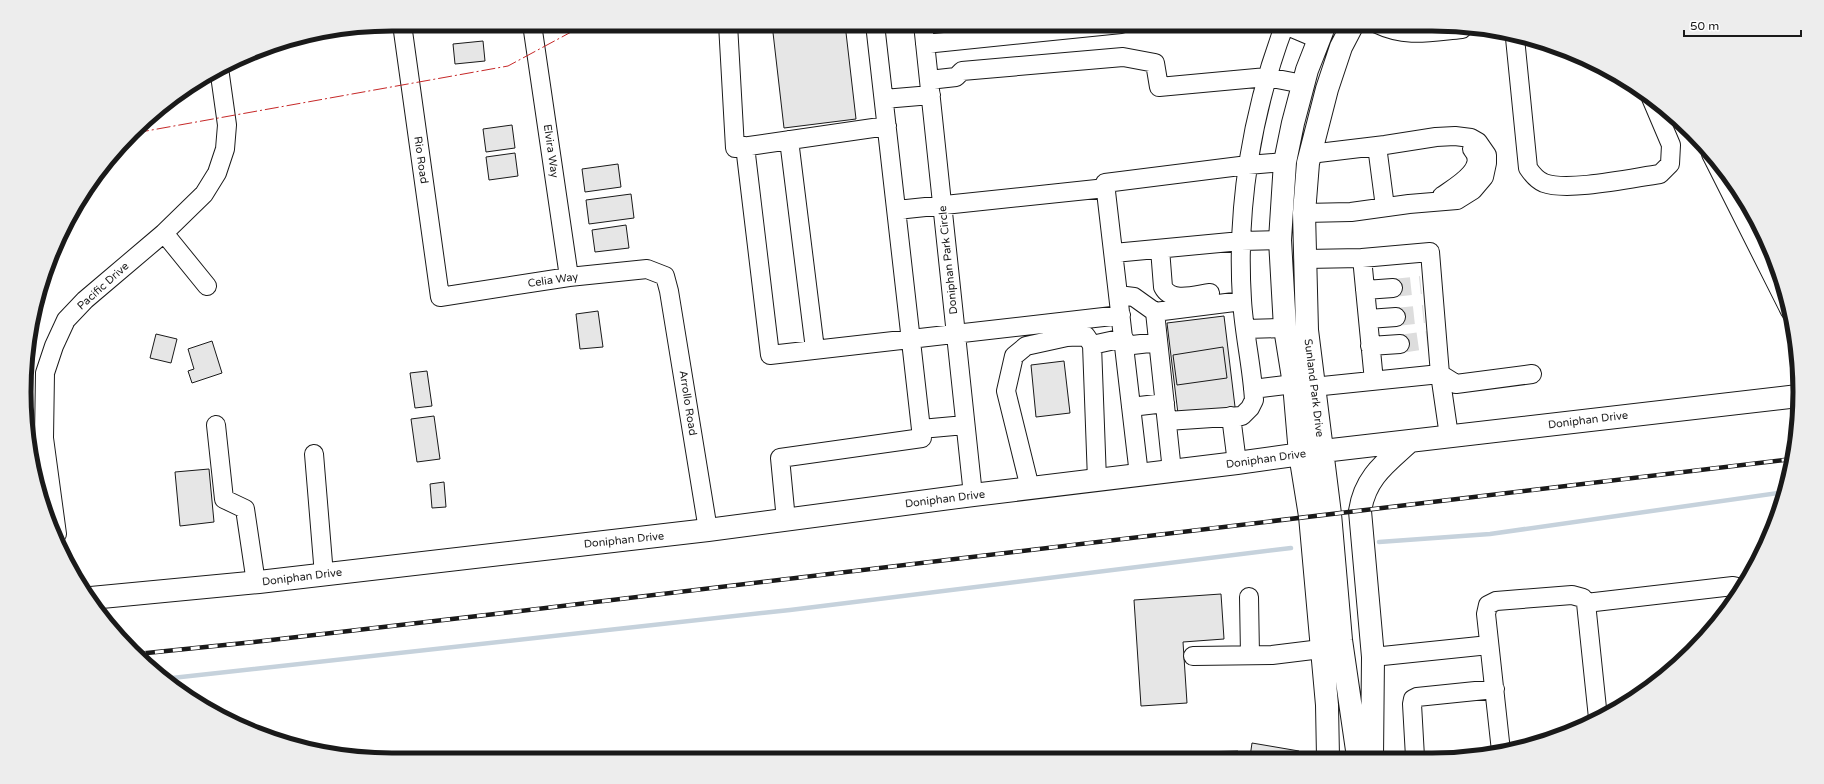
<svg xmlns="http://www.w3.org/2000/svg" width="1824" height="784" font-family="'Varela Round',sans-serif">
	<style>
		.lines { fill: none; stroke-linecap: round; stroke-linejoin: round }
		.stream { stroke: #c6d2dc; stroke-width: 4.5 }
		.building { fill: #e6e6e6; stroke: #1a1a1a }
		.minor-tunnel { stroke: #ddd; stroke-width: 18; stroke-dasharray: 18 9; stroke-linecap: butt }
		.minor-casing { stroke: #1a1a1a; stroke-width: 20 }
		.major-casing { stroke: #1a1a1a; stroke-width: 24 }
		.minor { stroke: #fff; stroke-width: 18 }
		.major { stroke: #fff; stroke-width: 22 }
		.rail-casing { stroke: #1a1a1a; stroke-width: 4.5 }
		.rail { stroke: #fff; stroke-width: 3; stroke-dasharray: 9; stroke-linecap: butt }
		.power { stroke: #c62828; stroke-width: 1; stroke-dasharray: 14 3 2 3; stroke-linecap: butt }
		.labels { text-anchor: middle; dominant-baseline: central; stroke-width: 3; stroke-linejoin: round; paint-order: stroke }
		.street-label { font-size: 11px; fill: #1a1a1a; stroke: #fff }
		.rim { fill: none; stroke: #1a1a1a; stroke-width: 5 }
	</style>
	<rect width="100%" height="100%" fill="#fff"/>
	<g class="lines">
		<path class="stream" d="M 1379,542 L 1490,534 L 1785,492
			M 163,679 L 790,610 L 1291,548"/>
	</g>
	<path class="building" d="M 564,24 L 585,24 L 564,27 Z
		M 772,24 L 845,24 L 856,119 L 784,128 Z
		M 951,24 L 1033,24 L 952,33 Z
		M 483,41 L 485,61 L 455,64 L 453,44 Z
		M 512,125 L 515,148 L 486,152 L 483,129 Z
		M 515,153 L 518,176 L 489,180 L 486,157 Z
		M 618,164 L 621,187 L 585,192 L 582,169 Z
		M 631,194 L 634,218 L 589,224 L 586,200 Z
		M 626,225 L 629,248 L 595,252 L 592,230 Z
		M 598,311 L 603,347 L 580,349 L 576,314 Z
		M 1224,316 L 1236,415 L 1179,422 L 1167,323 Z
		M 156,334 L 177,339 L 171,363 L 150,358 Z
		M 212,341 L 222,373 L 192,383 L 188,371 L 194,369 L 188,349 Z
		M 1223,347 L 1227,378 L 1177,385 L 1173,355 Z
		M 1064,361 L 1070,413 L 1036,417 L 1031,365 Z
		M 427,371 L 432,406 L 415,408 L 410,373 Z
		M 434,416 L 440,459 L 417,462 L 411,419 Z
		M 209,469 L 214,522 L 180,526 L 175,472 Z
		M 444,482 L 446,507 L 432,508 L 430,484 Z
		M 1221,594 L 1224,639 L 1183,642 L 1187,703 L 1141,706 L 1134,600 Z
		M 1252,743 L 1299,751 L 1298,757 L 1250,757 Z
		M 1238,751 L 1238,758 L 1199,758 L 1199,752 Z
		M 1186,754 L 1186,758 L 1159,758 Z"/>
	<g class="lines">
		<path class="minor-tunnel" d="M 1393,288 L 1421,285
			M 1396,317 L 1424,314
			M 1400,344 L 1428,340"/>
		<defs>
			<path id="minor" d="M 402,24 L 440,297 L 569,277 L 647,269 L 665,276 L 669,291 L 708,530
				M 532,24 L 569,277
				M 728,24 L 735,148 L 887,126
				M 923,24 L 973,495
				M 1377,24 C 1406,38 1430,32 1462,29
				M 1285,25 L 1318,39
				M 1515,38 L 1528,168 C 1532,174 1537,180 1544,183 C 1568,192 1632,178 1660,174 L 1670,164 L 1671,145 L 1651,98
				M 925,44 L 1121,24
				M 929,80 L 956,77 L 962,71 L 1123,57 L 1155,63 L 1159,87 L 1267,77 L 1303,84
				M 884,99 L 931,95
				M 789,140 L 815,349
				M 745,146 L 770,355 L 1121,315
				M 1377,146 L 1385,207
				M 1711,154 L 1790,311
				M 1442,196 C 1455,187 1489,168 1472,149
				M 897,210 L 1106,188
				M 1304,213 L 1351,212 L 1409,204 L 1457,200 L 1473,190 L 1484,177 L 1487,163 L 1487,155 L 1478,142 L 1471,138 L 1455,136 L 1436,137 L 1385,145 L 1310,154
				M 164,233 L 207,286
				M 1160,249 L 1163,287 C 1171,303 1195,295 1210,293
				M 1114,253 L 1241,241 L 1280,240
				M 1362,258 L 1374,381
				M 1305,259 L 1362,258 L 1430,252 L 1440,374 L 1313,387
				M 1365,290 L 1393,288
				M 1118,295 L 1134,297 L 1155,312
				M 1368,319 L 1396,317
				M 1245,329 L 1285,328
				M 1092,345 L 1124,338
				M 1124,346 L 1158,342
				M 1370,346 L 1400,344
				M 1440,374 L 1456,384 L 1532,374
				M 1440,374 L 1449,436
				M 1253,389 L 1294,384
				M 1131,407 L 1165,403
				M 1231,416 L 1237,463
				M 1167,421 L 1242,416 L 1250,408 L 1254,400 C 1252,366 1244,334 1242,300 C 1236,207 1252,111 1285,24
				M 216,425 L 224,499 L 245,509 L 256,583
				M 921,429 L 965,425
				M 314,454 L 324,575
				M 1172,471 L 1155,312 L 1242,301
				M 1139,475 L 1105,183 L 1248,165 L 1285,162
				M 1030,488 L 1006,391 L 1014,356 L 1026,346 L 1067,337 L 1086,336 L 1092,345 L 1097,480
				M 786,520 L 780,458 L 922,438 L 875,24
				M 57,534 L 44,438 L 45,373 L 54,346 L 66,320 L 85,300 L 164,233 L 204,194 L 217,173 L 225,149 L 227,125 L 219,68
				M 1249,597 L 1250,655
				M 1586,603 L 1733,586 L 1742,588
				M 1193,656 L 1272,655 L 1321,649
				M 1373,657 L 1489,645
				M 1501,751 L 1486,614 L 1488,605 L 1496,601 L 1572,595 L 1583,598 L 1586,603 L 1598,718
				M 1415,757 L 1412,704 L 1413,699 L 1417,697 L 1495,689"/>
			<path id="major" d="M 1325,24 L 1307,70 L 1293,123 L 1285,162 L 1280,240 L 1285,328 L 1294,384 L 1300,454 L 1310,516 L 1327,705 L 1328,757
				M 1353,24 L 1341,47 L 1327,89 L 1308,163 L 1304,213 L 1307,330 L 1330,514 L 1341,640 L 1358,757
				M 91,598 L 259,582 L 708,530 L 973,495 L 1237,463 L 1323,451 L 1798,396
				M 1372,757 L 1373,657 L 1360,511 C 1365,477 1386,463 1410,441"/>
		</defs>
		<use href="#minor" class="minor-casing"/>
		<use href="#major" class="major-casing"/>
		<use href="#minor" class="minor"/>
		<use href="#major" class="major"/>
		<defs>
			<path id="rail" d="M 137,654 L 254,642 L 495,614 L 1792,459"/>
		</defs>
		<use href="#rail" class="rail-casing"/>
		<use href="#rail" class="rail"/>
		<path class="power" d="M 135,133 L 508,66 L 586,24"/>
	</g>
	<g class="labels">
		<g class="street-label">
			<text transform="translate(551 151) rotate(82)">Elvira Way</text>
			<text transform="translate(421 160) rotate(82)">Rio Road</text>
			<text transform="translate(948 260) rotate(-96)">Doniphan Park Circle</text>
			<text transform="translate(553 280) rotate(-8)">Celia Way</text>
			<text transform="translate(103 286) rotate(-42)">Pacific Drive</text>
			<text transform="translate(1314 388) rotate(83)">Sunland Park Drive</text>
			<text transform="translate(688 403) rotate(81)">Arrollo Road</text>
			<text transform="translate(1588 420) rotate(-7)">Doniphan Drive</text>
			<text transform="translate(1266 459) rotate(-8)">Doniphan Drive</text>
			<text transform="translate(945 499) rotate(-7)">Doniphan Drive</text>
			<text transform="translate(624 540) rotate(-6)">Doniphan Drive</text>
			<text transform="translate(302 577) rotate(-7)">Doniphan Drive</text>
		</g>
	</g>
	<path d="M0 0H1824V784H0ZM392 31H1432A361 361 0 0 1 1793 392V392A361 361 0 0 1 1432 753H392A361 361 0 0 1 31 392V392A361 361 0 0 1 392 31Z" fill="#ededed" fill-rule="evenodd"/>
	<path class="rim" d="M392 31H1432A361 361 0 0 1 1793 392V392A361 361 0 0 1 1432 753H392A361 361 0 0 1 31 392V392A361 361 0 0 1 392 31Z"/>
	<path d="M1684 30v6h117v-6" fill="none" stroke="#1a1a1a" stroke-width="2"/>
	<text x="1690" y="30" font-size="12" fill="#1a1a1a" stroke="#ffffff" stroke-width="3" paint-order="stroke">50 m</text>
</svg>
